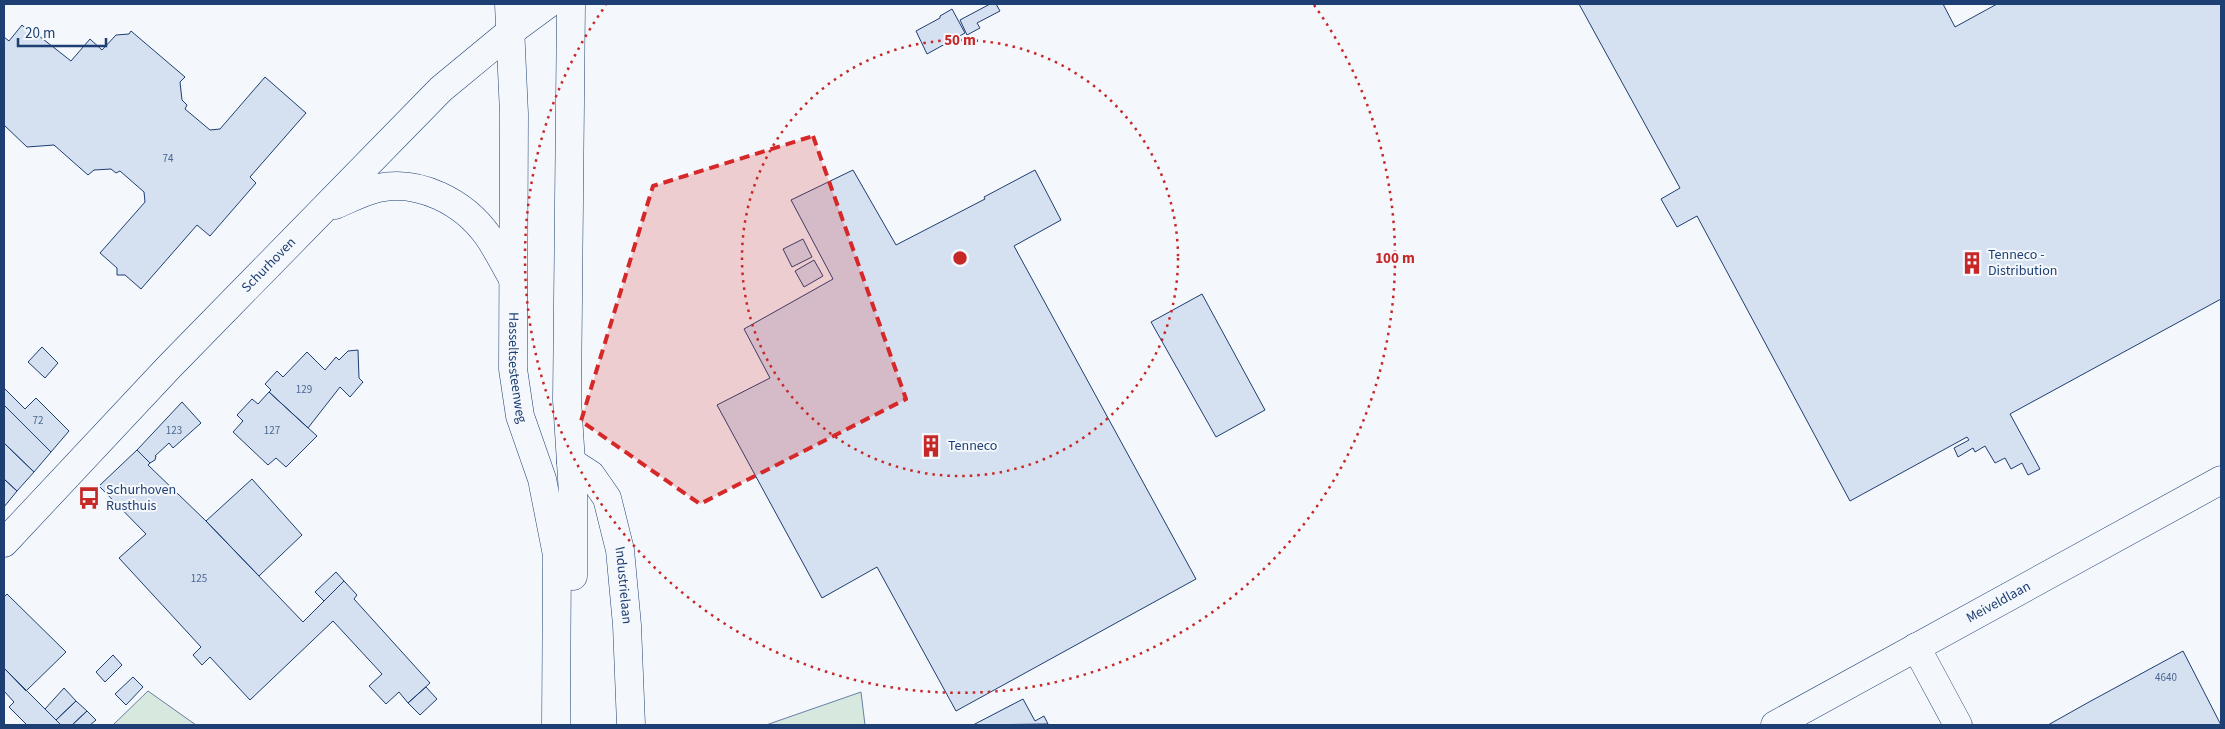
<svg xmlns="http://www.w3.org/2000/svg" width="2225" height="729" font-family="'Source Sans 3',sans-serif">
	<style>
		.green { fill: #d7e8df; stroke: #687fa3 }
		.building { fill: #d5e0f0; stroke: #1d3f73 }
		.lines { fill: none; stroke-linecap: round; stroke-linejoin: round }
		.minor-casing { stroke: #1d3f73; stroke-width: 29 }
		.major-casing { stroke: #1d3f73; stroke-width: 29 }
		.minor { stroke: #f4f7fb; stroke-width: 28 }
		.major { stroke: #f4f7fb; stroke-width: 28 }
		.marked { fill: #d62828; fill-opacity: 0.2; stroke: #d62828; stroke-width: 4; stroke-dasharray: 10 6; stroke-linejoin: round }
		.ring { fill: none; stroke: #c62828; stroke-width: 2.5; stroke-dasharray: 2.5 5 }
		.labels { text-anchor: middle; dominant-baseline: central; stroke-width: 4; stroke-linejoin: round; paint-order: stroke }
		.number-label { font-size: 11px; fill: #4b6792 }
		.poi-label { font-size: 14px; fill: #1d3f73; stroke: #f4f7fb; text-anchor: start }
		.street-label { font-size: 14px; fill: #1d3f73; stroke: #f4f7fb }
		.centre { fill: #c62828; stroke: #f4f7fb; stroke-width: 2.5 }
		.ring-label { font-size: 15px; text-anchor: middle; font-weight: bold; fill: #c62828; stroke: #f4f7fb; stroke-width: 4; stroke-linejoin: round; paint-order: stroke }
	</style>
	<rect width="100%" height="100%" fill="#f4f7fb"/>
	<path class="green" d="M 148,691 L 196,725 L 113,725 Z
		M 861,692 L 865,725 L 766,725 Z"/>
	<path class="building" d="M 990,4 L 996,4 L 1000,11 L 977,23 L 980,28 L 967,35 L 960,20 Z
		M 1579,4 L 1943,4 L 1955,27 L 1997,4 L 2221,4 L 2221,299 L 2010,414 L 2040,469 L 2028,475 L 2022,463 L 2011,469 L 2005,458 L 1995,463 L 1985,446 L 1975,452 L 1973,448 L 1958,457 L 1954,448 L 1969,440 L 1967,437 L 1850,501 L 1697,216 L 1677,227 L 1661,199 L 1680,188 Z
		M 952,9 L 965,33 L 927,54 L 916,31 L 940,18 L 940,16 Z
		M 22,25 L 32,34 L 34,32 L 71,61 L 90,39 L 102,50 L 116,35 L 129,34 L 131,31 L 185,77 L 180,82 L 182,100 L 187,105 L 185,109 L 210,130 L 220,129 L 265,77 L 306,113 L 250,177 L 256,183 L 210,236 L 197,225 L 141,289 L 125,275 L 117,275 L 117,268 L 100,253 L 145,202 L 144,192 L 120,171 L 116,173 L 111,169 L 94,170 L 88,175 L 54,145 L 27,147 L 4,125 L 4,37 L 9,41 Z
		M 853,170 L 896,245 L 985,199 L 984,197 L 1035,170 L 1061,220 L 1014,246 L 1196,579 L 956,711 L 877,567 L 822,598 L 717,405 L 770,378 L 744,329 L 833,279 L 791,200 Z
		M 803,239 L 812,257 L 792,267 L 783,249 Z
		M 814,260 L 823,276 L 804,287 L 795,271 Z
		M 1202,294 L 1265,410 L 1216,437 L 1151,322 Z
		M 42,347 L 58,363 L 45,378 L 28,362 Z
		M 358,350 L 359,378 L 363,382 L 350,397 L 340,387 L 308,428 L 269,392 L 271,390 L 265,384 L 277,371 L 283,377 L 307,352 L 325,370 L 336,357 L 339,360 L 348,351 Z
		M 4,388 L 25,409 L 36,398 L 69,431 L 51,452 L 4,405 Z
		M 269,392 L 317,436 L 286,467 L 276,458 L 268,465 L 233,432 L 243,421 L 237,415 L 252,399 L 258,404 Z
		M 182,402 L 201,423 L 173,448 L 169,443 L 155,456 L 156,456 L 155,460 L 150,463 L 137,450 Z
		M 4,405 L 51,452 L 34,472 L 4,443 Z
		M 4,443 L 34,472 L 17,491 L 4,479 Z
		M 137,450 L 150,463 L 148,465 L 206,521 L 303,622 L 344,581 L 357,595 L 354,599 L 430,683 L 408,703 L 399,692 L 386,704 L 369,686 L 382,674 L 333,621 L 250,700 L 210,657 L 202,665 L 193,655 L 201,647 L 119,558 L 146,534 L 99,486 Z
		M 4,479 L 17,491 L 4,507 Z
		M 252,479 L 302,535 L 259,576 L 206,521 Z
		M 336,572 L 344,581 L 324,601 L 315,592 Z
		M 7,594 L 66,652 L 26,691 L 4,668 L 4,597 Z
		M 2183,651 L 2221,725 L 2048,725 L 2089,702 Z
		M 113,655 L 122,665 L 105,682 L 96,672 Z
		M 4,668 L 61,725 L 27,725 L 9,707 L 14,702 L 4,691 Z
		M 133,677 L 143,687 L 126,705 L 115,694 Z
		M 426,687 L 437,699 L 420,715 L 408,703 Z
		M 64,688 L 76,701 L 56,720 L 45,709 Z
		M 1023,699 L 1035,721 L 1044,716 L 1048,724 L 973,725 Z
		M 76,701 L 87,711 L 72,725 L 61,725 L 56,720 Z
		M 87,711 L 96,720 L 90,725 L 72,725 Z"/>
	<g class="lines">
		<defs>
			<g id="minor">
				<path d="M 335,205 C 349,199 364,191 378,188 C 419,179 464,202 488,236 C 497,249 505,265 513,279"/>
				<path id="s1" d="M 571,462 L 591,475 L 607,498 L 620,550 L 627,625 L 631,725"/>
				<path id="s2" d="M 4,543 L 169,367 L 441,89 L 510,32 L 548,4"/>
				<path d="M 1916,647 L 1958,725"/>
				<path id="s3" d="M 1775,725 L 2221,480"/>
			</g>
			<g id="major">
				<path id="s4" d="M 509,4 L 514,114 L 513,369 L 520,416 L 542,479 L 557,555 L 556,725"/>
				<path d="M 571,4 L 567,400 L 573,494 L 573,576"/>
			</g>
		</defs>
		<use href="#minor" class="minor-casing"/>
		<use href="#major" class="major-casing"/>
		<use href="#minor" class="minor"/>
		<use href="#major" class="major"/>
	</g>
	<path class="marked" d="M 813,136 L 906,399 L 700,504 L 581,421 L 653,186 Z"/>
	<g class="ring">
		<circle cx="960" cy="258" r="218"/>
		<path d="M1314 5A435 435 0 1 1 606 5"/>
	</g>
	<defs>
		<symbol id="building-bare" viewBox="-9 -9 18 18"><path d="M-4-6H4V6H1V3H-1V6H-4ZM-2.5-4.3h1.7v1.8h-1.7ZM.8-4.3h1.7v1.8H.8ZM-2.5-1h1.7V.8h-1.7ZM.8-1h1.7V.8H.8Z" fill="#c62828" stroke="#f4f7fb" stroke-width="2.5" paint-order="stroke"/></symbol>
		<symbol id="bus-bare" viewBox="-9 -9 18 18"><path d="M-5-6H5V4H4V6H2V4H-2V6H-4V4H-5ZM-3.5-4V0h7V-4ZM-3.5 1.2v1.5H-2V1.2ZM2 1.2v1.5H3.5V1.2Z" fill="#c62828" stroke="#f4f7fb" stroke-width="2.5" paint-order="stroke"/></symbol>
	</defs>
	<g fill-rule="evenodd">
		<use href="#building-bare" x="1956" y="247" width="32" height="32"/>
		<use href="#building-bare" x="915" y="430" width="32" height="32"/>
		<use href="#bus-bare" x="73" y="482" width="32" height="32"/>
	</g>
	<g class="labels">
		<g class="number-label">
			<text x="168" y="158">74</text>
			<text x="304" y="389">129</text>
			<text x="38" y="420">72</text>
			<text x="174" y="430">123</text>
			<text x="272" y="430">127</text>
			<text x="199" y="578">125</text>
			<text x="2166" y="677">4640</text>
		</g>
		<g class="poi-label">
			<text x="1988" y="255">Tenneco -<tspan x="1988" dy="16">Distribution</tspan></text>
			<text x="948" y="446">Tenneco</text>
			<text x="106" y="490">Schurhoven<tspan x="106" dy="16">Rusthuis</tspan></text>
		</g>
		<g class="street-label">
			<text stroke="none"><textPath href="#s2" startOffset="384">Schurhoven</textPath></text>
			<text stroke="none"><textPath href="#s4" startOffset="364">Hasseltsesteenweg</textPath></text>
			<text stroke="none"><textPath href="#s1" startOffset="141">Industrielaan</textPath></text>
			<text stroke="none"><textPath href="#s3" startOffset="255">Meiveldlaan</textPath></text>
		</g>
	</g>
	<circle cx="960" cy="258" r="8" class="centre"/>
	<g class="ring-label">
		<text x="960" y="45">50 m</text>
		<text x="1395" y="263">100 m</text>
	</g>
	<rect width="2225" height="729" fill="none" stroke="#1d3f73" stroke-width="10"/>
	<path d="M18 38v8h88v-8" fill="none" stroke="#1d3f73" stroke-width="2.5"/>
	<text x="25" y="38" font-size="15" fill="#1d3f73" stroke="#f4f7fb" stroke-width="4" paint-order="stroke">20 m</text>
</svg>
